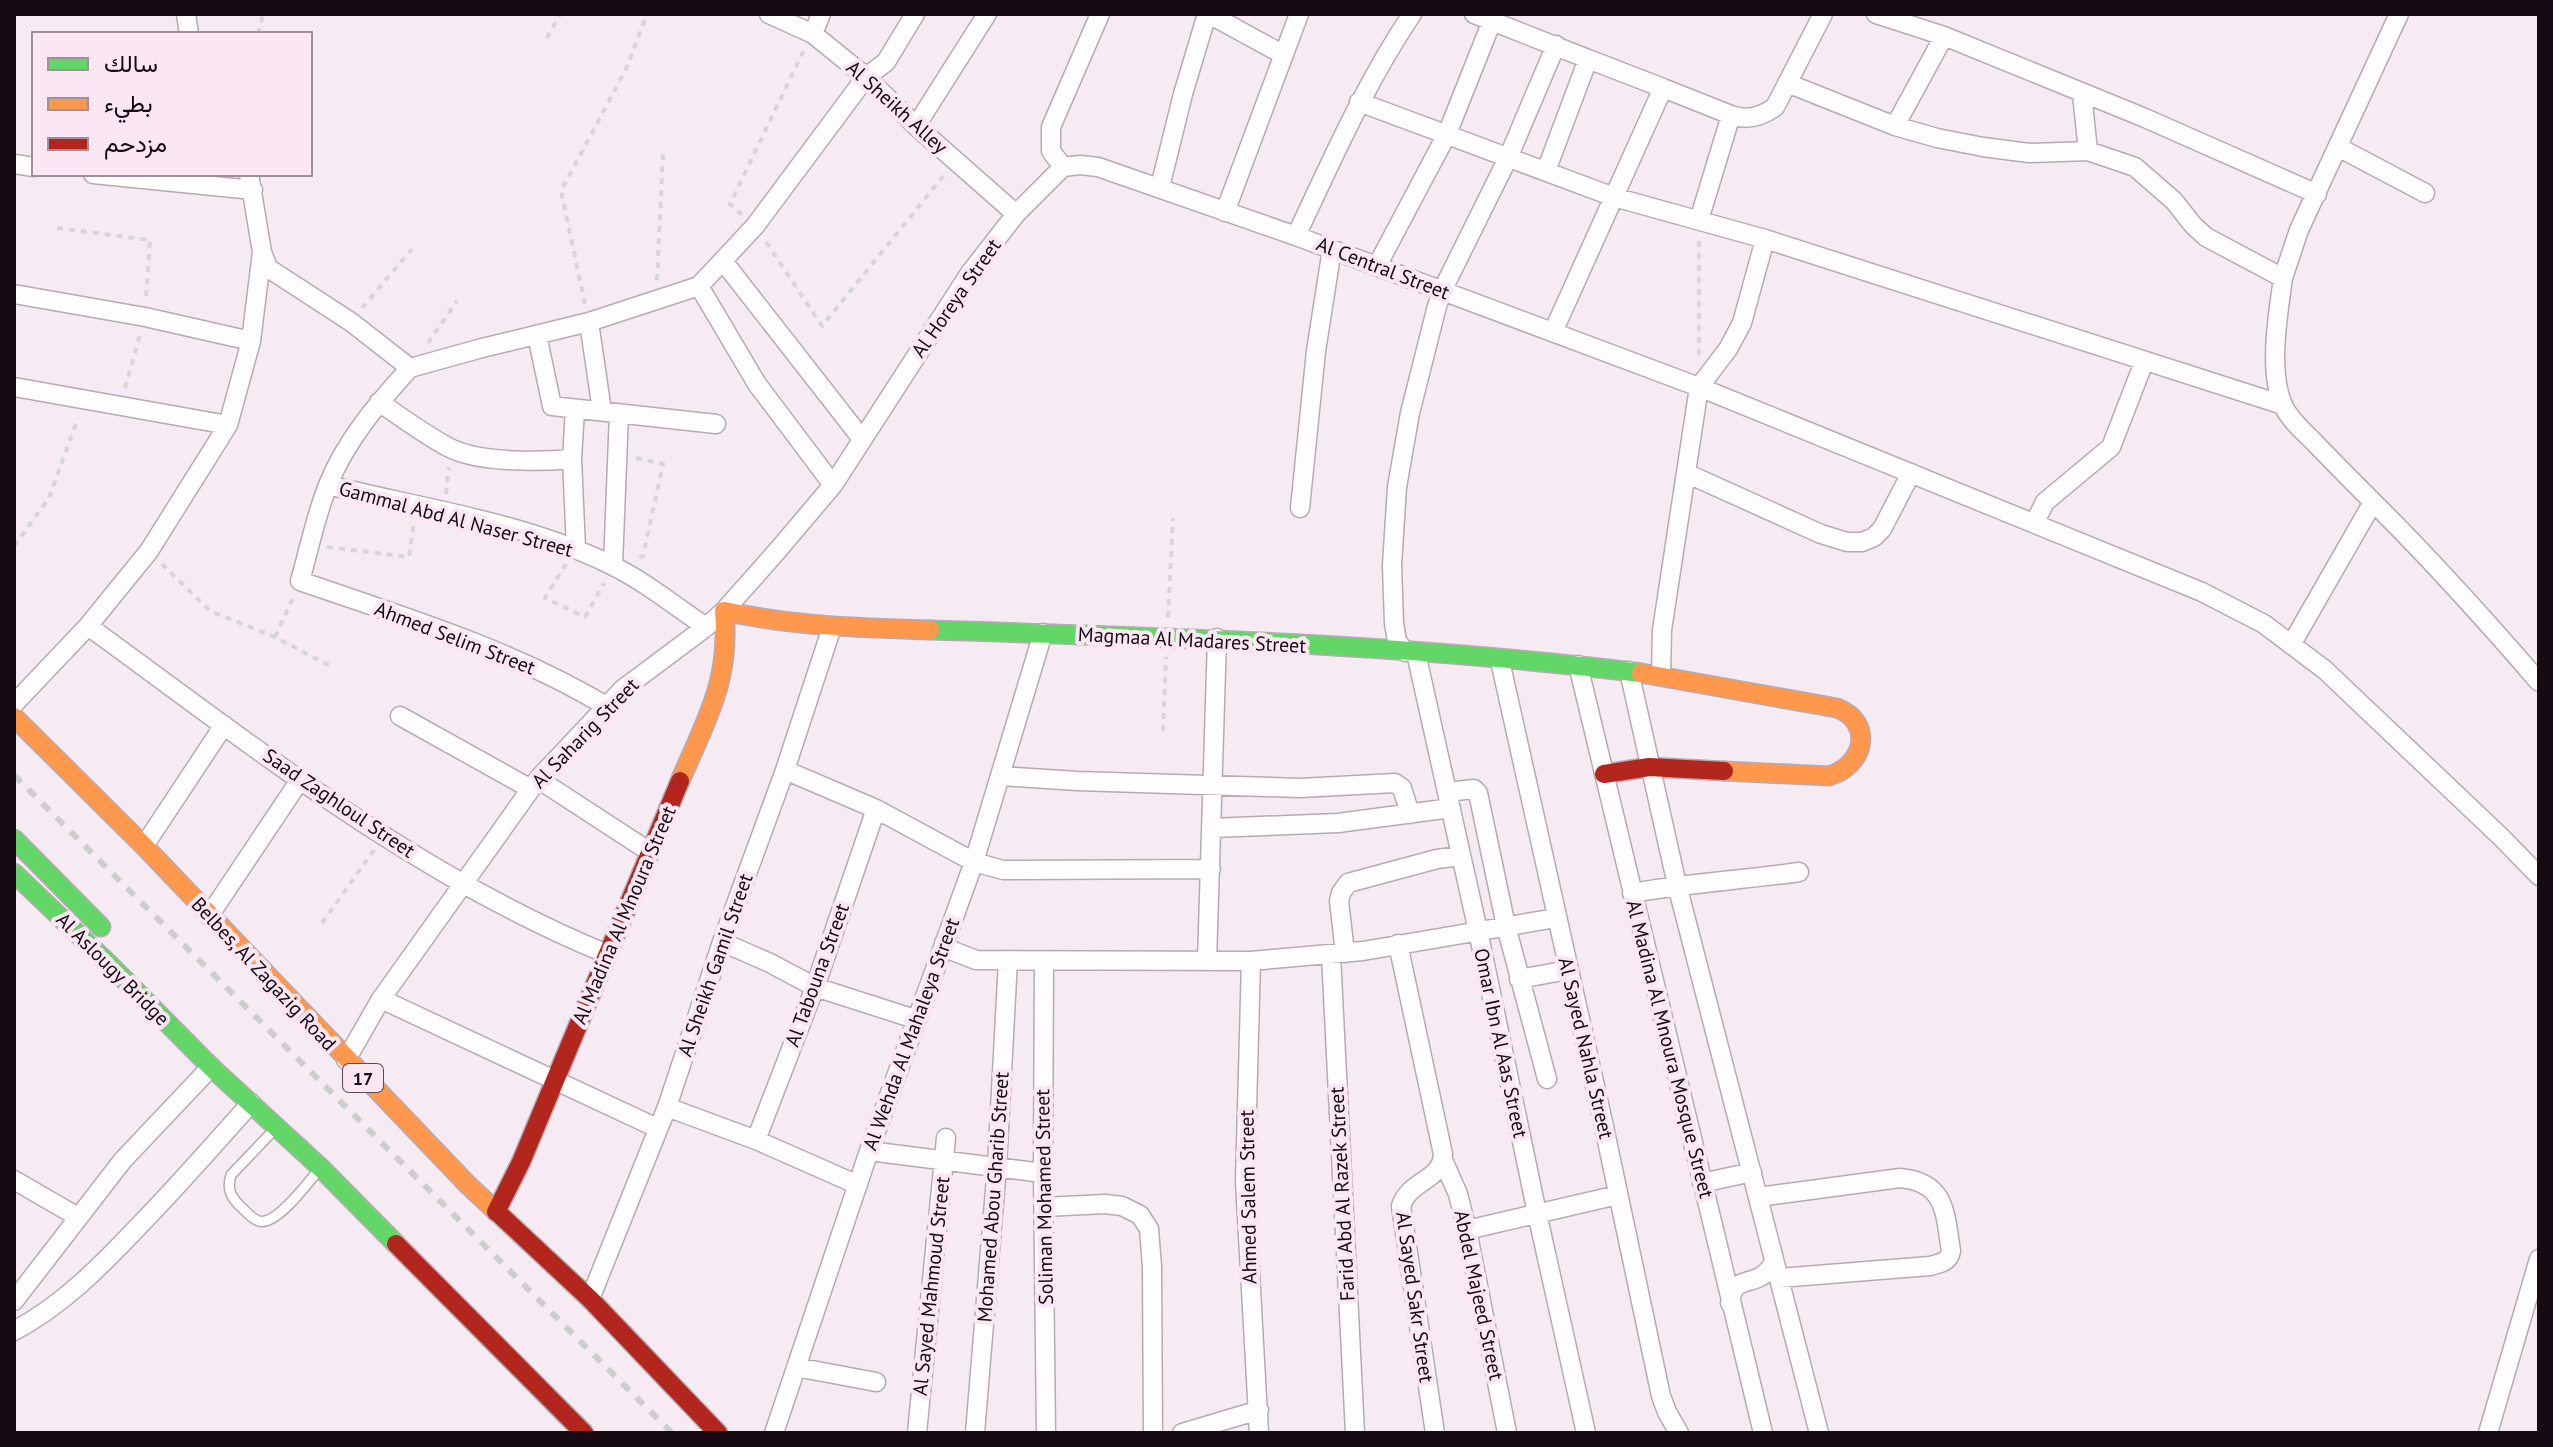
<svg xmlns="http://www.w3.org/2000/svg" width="2553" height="1447" font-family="'PT Sans',Vazirmatn,sans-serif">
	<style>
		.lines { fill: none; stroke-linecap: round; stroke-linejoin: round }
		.lane-casing { stroke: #b6abb2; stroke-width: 12 }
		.street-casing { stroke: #b6abb2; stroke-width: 21 }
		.fast-casing { stroke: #b6abb2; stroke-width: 21 }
		.slow-casing { stroke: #b6abb2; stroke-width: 21 }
		.jam-casing { stroke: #b6abb2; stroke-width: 21 }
		.path { stroke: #d8d5d7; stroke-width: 4; stroke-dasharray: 6 6; stroke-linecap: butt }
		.lane { stroke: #fefcfd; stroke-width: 9 }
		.street { stroke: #fefcfd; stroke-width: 18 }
		.fast { stroke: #63d668; stroke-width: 18 }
		.slow { stroke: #ff974d; stroke-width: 18 }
		.jam { stroke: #b3261e; stroke-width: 18 }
		.rail { stroke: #cfcccd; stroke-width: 6; stroke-dasharray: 10 10; stroke-linecap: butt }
		.labels { text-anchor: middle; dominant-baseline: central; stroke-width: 8; stroke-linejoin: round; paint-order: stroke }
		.shield { fill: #fbe7f3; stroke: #5b4d56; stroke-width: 2 }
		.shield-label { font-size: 18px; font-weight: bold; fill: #160b12 }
		.street-label { font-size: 20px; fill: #160b12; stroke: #fbe7f3 }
	</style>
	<rect width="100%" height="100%" fill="#f6ebf2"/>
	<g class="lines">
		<defs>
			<path id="lane" d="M 272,1132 L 231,1175 C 227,1188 230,1196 239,1205 C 245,1210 251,1219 259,1221 C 276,1226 306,1185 317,1172"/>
			<path id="street" d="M 186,14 L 189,34
				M 769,14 L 813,34 L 866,77 L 916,126 L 1016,214
				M 1209,14 L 1284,55
				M 1474,14 L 1588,59 L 1546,171
				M 1876,14 L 1944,36
				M 813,34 L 821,14
				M 1787,83 L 1895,126 L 1937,138 L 1983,147 L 2029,153 L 2088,151 L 2135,167 L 2174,201 L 2193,225 L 2206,237 L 2283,278 L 2299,230 L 2399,14
				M 1663,88 L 1731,115
				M 2082,94 L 2088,151
				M 1359,102 L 1614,197 L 1765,239 L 1742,323 L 1728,349 L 1699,387 L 1662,630 L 1661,675
				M 916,126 L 987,14
				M 1895,126 L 1944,36 L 2145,118 L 2317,194
				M 2338,147 L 2425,193
				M 14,164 L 34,167
				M 1063,167 L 1080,165 L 1098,167 L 1296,236 L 1699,387 L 2202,592 L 2264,624 L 2325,670 L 2502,838 L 2539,876
				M 1063,167 L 1051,151 L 1051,127 L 1100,14
				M 93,174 L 253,190
				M 249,174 L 262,252 L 268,268 L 351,322 L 410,368
				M 1160,187 L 1183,94 L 1207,14
				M 1225,212 L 1299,14
				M 1699,220 L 1731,115 C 1747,121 1761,117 1775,107 L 1823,14
				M 1296,236 C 1332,160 1365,84 1412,14
				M 1765,239 L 2283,405
				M 723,261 L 862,439
				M 1377,266 L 1447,134 L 1492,21
				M 2283,278 C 2278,315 2268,370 2283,405 C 2289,419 2303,431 2314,442 C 2337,466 2359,488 2382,511 C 2437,566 2488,623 2539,682
				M 699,286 L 757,384 L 833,485
				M 14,294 L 145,317 L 251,341
				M 589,322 L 602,411
				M 1553,332 L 1663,88 L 1588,59
				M 537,335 L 552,406 L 716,424
				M 410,368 L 482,348 L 589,322 L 699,286 L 755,226 L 866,77 L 886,62 L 915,14
				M 410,368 C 378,403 346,440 328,485 C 316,515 309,549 300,581 C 404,617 511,649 606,706
				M 14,387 L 228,425
				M 379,402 C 401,417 424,434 448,447 C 477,463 539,462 572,459
				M 575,409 L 572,459 L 576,549
				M 1686,473 L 1821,534 L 1847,542 L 1862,542 L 1874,537 L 1882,529 L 1911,473
				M 328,485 C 421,508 523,522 609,564 C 643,580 675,606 706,627
				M 1300,508 L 1316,351 L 1332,249
				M 2035,522 L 2045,502 L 2111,447 L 2144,362
				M 613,565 L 619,413
				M 88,626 C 253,746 416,876 607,954
				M 2291,645 L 2373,502
				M 1405,652 L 1397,641 L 1394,623 L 1392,565 L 1397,487 L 1410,413 L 1437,306 L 1446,283 L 1508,158 L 1556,45
				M 1416,653 L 1478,931 L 1537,1213 L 1586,1433
				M 1500,661 L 1603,1122 L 1661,1396 L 1667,1412 L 1679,1433
				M 1578,665 L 1763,1433
				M 1629,671 L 1677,885 L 1819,1433
				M 14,704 L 88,626 L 149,551 L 228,425 L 251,341 L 262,252
				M 400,716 L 531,789
				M 785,770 L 876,809 L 974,862 L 1003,870 L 1211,869
				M 1001,776 L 1077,781 L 1300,788 L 1395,783 L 1402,788 L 1410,814
				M 538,779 L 650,852
				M 1447,792 L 1474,789 L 1478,793 L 1506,926 L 1547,1079
				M 1212,828 L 1338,823 L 1451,808
				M 144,846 L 224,725
				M 1632,893 C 1687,883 1743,880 1799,872
				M 209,916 L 300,780
				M 722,942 L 770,963 L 815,987 L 915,1019
				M 944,943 L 953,951 L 976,960 L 1251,961 L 1363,951 L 1556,918
				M 1398,944 L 1443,1154 C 1442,1181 1409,1180 1401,1206 L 1435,1433
				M 1345,953 L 1339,901 L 1341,893 L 1348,883 L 1437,859 L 1461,856
				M 1331,955 L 1355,1433
				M 1044,961 L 1043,1173 L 1046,1433
				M 1207,961 L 1217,638
				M 1251,961 L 1245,1182 L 1259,1433
				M 1519,979 L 1568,970
				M 381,999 L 657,1128
				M 346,1060 L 381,999 L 538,779 L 623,689 L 706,627 L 724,611 L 778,550 L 833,485 L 970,273 L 1016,214 L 1063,167
				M 667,1107 L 756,1140 L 858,1185
				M 756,1140 L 815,987 L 876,809
				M 869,1151 L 1043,1173
				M 1443,1160 L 1458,1194 L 1467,1230 L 1507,1433
				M 14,1180 L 78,1217
				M 1702,1183 L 1752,1172
				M 1758,1197 L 1900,1178 C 1946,1182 1945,1213 1951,1251 C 1949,1262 1941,1263 1930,1266 L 1779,1278
				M 1045,1207 L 1105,1204 L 1122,1206 L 1140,1215 L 1149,1229 L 1152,1267 L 1153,1433
				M 1467,1230 L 1618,1195
				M 590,1299 L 667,1107 L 722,942 L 785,770 L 832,627
				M 14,1301 L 123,1160 L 211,1067
				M 1730,1303 C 1733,1270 1760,1292 1774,1261
				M 14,1331 C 61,1306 99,1268 135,1230 C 175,1189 213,1146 251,1103
				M 796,1367 L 876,1382
				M 774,1433 L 869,1151 L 974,862 L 1043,633
				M 917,1433 L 946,1138
				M 975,1433 L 997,1166 L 1008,960
				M 1182,1433 L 1259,1410
				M 2488,1433 L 2539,1259"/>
			<path id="fast" d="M 930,630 C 1167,637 1405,644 1641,673
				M 14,839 L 101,927
				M 14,873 L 108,963 L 211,1067 L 321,1168 L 396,1244"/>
			<path id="slow" d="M 1641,673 L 1837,708 C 1875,723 1864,766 1829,776 L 1724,771
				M 14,717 L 144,846 L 468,1185 L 497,1212
				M 680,781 C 706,720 731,680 724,611 C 792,626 861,628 930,630"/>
			<path id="jam" d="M 1604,774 L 1649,767 L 1724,771
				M 496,1212 L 521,1162 L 680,781
				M 497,1212 L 590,1299 L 718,1433
				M 396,1244 L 584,1433"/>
		</defs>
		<use href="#lane" class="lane-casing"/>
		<use href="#street" class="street-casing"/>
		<use href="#fast" class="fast-casing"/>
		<use href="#slow" class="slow-casing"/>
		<use href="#jam" class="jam-casing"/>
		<path class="path" d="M 258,34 L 263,14
			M 547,38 L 560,14
			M 742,215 L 730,204 L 804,50
			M 57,228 L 150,240 L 146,299
			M 1699,241 L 1699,356
			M 766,242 L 822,326 L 945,174
			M 657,280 L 663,154
			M 585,304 L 561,191 L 626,69 L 647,14
			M 362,308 L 412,249
			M 428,343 L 457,301
			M 125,388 L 140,335
			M 636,458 L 663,464 L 643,556 L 637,558
			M 446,494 L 449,467
			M 14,546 L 49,498 L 78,418
			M 327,547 L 409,557 L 414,521
			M 162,564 L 210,611 L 275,637 L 332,667
			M 566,564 L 545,598 L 585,617 L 604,583
			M 1168,617 L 1173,518
			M 275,637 L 293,598
			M 1163,731 L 1166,657
			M 322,923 L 374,850"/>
		<use href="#lane" class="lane"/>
		<use href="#street" class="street"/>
		<use href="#fast" class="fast"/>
		<use href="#slow" class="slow"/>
		<use href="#jam" class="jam"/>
		<path class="rail" d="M 14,775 L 672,1433"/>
	</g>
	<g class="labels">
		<rect class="shield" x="343" y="1064" width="40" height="28" rx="6"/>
		<g class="shield-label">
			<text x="363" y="1078">17</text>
		</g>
		<g class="street-label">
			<text transform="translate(897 107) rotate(42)">Al Sheikh Alley</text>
			<text transform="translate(1383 268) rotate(21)">Al Central Street</text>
			<text transform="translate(956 298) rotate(-55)">Al Horeya Street</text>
			<text transform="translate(456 519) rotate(15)">Gammal Abd Al Naser Street</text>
			<text transform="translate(455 638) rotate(21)">Ahmed Selim Street</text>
			<text transform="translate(1192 640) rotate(3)">Magmaa Al Madares Street</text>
			<text transform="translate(585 733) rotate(-46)">Al Saharig Street</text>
			<text transform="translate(339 803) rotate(34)">Saad Zaghloul Street</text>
			<text transform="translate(624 915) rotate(-67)">Al Madina Al Mnoura Street</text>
			<text transform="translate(715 965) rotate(-71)">Al Sheikh Gamil Street</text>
			<text transform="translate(113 969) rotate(45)">Al Aslougy Bridge</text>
			<text transform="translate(264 974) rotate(47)">Belbes, Al Zagazig Road</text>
			<text transform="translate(817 975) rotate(-70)">Al Tabouna Street</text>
			<text transform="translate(911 1034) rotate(-70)">Al Wehda Al Mahaleya Street</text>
			<text transform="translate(1501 1043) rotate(78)">Omar Ibn Al Aas Street</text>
			<text transform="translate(1586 1048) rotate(77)">Al Sayed Nahla Street</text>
			<text transform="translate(1670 1049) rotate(76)">Al Madina Al Mnoura Mosque Street</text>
			<text transform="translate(1342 1194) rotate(-93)">Farid Abd Al Razek Street</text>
			<text transform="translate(993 1197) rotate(-86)">Mohamed Abou Gharib Street</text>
			<text transform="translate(1044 1197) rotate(-91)">Soliman Mohamed Street</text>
			<text transform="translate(1248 1197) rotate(-91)">Ahmed Salem Street</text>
			<text transform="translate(931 1286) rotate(-84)">Al Sayed Mahmoud Street</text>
			<text transform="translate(1479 1295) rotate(78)">Abdel Majeed Street</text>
			<text transform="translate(1415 1297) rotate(82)">Al Sayed Sakr Street</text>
		</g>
	</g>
	<rect width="2553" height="1447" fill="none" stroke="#160b12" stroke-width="32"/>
	<rect x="32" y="32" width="280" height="144" fill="#fbe7f3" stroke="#9f8f99" stroke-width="2"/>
	<rect x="48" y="58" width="40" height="12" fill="#63d668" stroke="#9f8f99" stroke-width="2"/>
	<text x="104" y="72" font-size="24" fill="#160b12">سالك</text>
	<rect x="48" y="98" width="40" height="12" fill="#ff974d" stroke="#9f8f99" stroke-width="2"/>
	<text x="104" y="112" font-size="24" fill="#160b12">بطيء</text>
	<rect x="48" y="138" width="40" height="12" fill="#b3261e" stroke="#9f8f99" stroke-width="2"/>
	<text x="104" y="152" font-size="24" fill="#160b12">مزدحم</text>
</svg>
